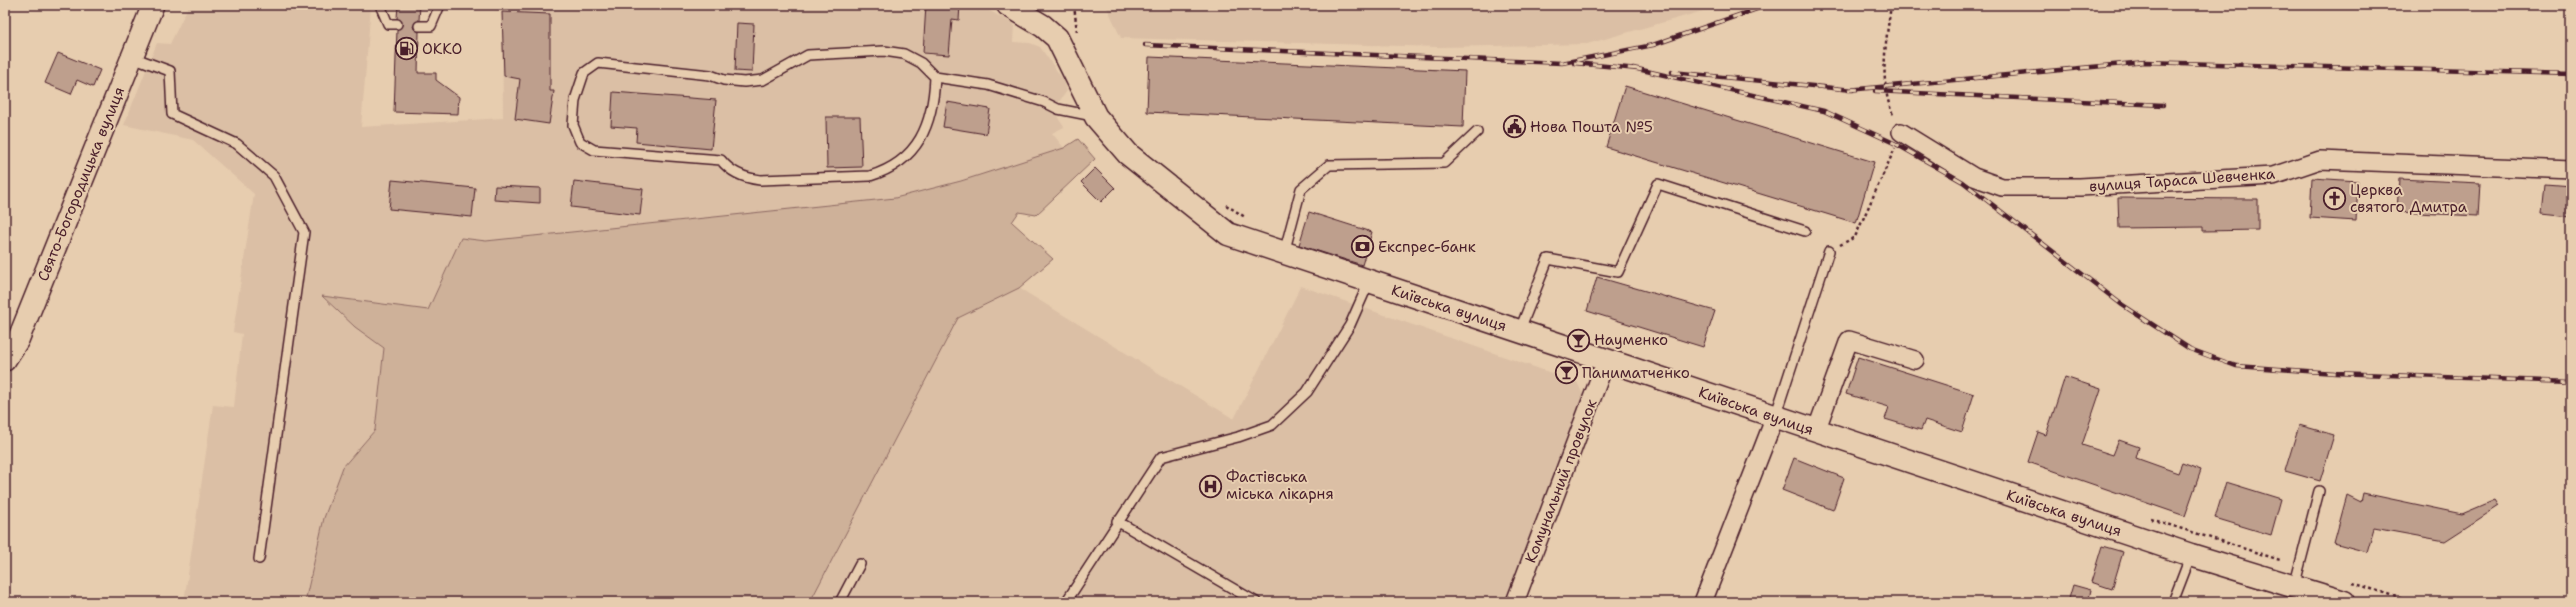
<svg xmlns="http://www.w3.org/2000/svg" width="2576" height="607" font-family="'Shantell Sans',sans-serif">
	<style>
		.built { fill: #dbbfa5 }
		.green { fill: #ceb199; stroke: #8c6862 }
		.building { fill: #be9f8d; stroke: #4a1f2b }
		.lines { fill: none; stroke-linecap: round; stroke-linejoin: round }
		.service-casing { stroke: #4a1f2b; stroke-width: 12 }
		.minor-casing { stroke: #4a1f2b; stroke-width: 20 }
		.tertiary-casing { stroke: #4a1f2b; stroke-width: 24 }
		.secondary-casing { stroke: #4a1f2b; stroke-width: 25 }
		.path { stroke: #4a1f2b; stroke-width: 2.5; stroke-dasharray: 3 3; stroke-linecap: butt }
		.service { stroke: #e7cdaf; stroke-width: 9 }
		.minor { stroke: #e7cdaf; stroke-width: 17 }
		.tertiary { stroke: #e7cdaf; stroke-width: 21 }
		.secondary { stroke: #e7cdaf; stroke-width: 22 }
		.rail-casing { stroke: #4a1f2b; stroke-width: 4.5 }
		.rail { stroke: #e7cdaf; stroke-width: 3; stroke-dasharray: 9; stroke-linecap: butt }
		.labels { text-anchor: middle; dominant-baseline: central; stroke-width: 4; stroke-linejoin: round; paint-order: stroke }
		.poi-label { font-size: 15px; fill: #4a1f2b; stroke: #e7cdaf; text-anchor: start }
		.street-label { font-size: 15px; fill: #4a1f2b; stroke: #e7cdaf }
	</style>
	<rect width="100%" height="100%" fill="#e7cdaf"/>
	<filter id="ink" filterUnits="userSpaceOnUse"><feTurbulence type="fractalNoise" baseFrequency=".025" numOctaves="2"/><feDisplacementMap in="SourceGraphic" scale="8" xChannelSelector="R" yChannelSelector="G"/><feConvolveMatrix kernelMatrix="1 2 1 2 8 2 1 2 1" color-interpolation-filters="sRGB"/></filter>
	<g filter="url(#ink)">
		<path class="built" d="M 189,5 L 371,5 L 361,127 L 503,118 L 502,12 L 495,10 L 495,5 L 979,5 L 1014,24 L 1013,42 L 1030,43 L 1040,47 L 1064,81 L 1067,91 L 1058,103 L 1058,118 L 1064,127 L 1052,133 L 1064,148 L 961,181 L 895,198 L 486,241 L 461,238 L 428,310 L 322,297 L 355,327 L 384,348 L 375,430 L 343,467 L 324,518 L 305,602 L 184,602 L 213,405 L 234,407 L 242,334 L 233,332 L 254,194 L 193,140 L 124,125 L 157,43 L 170,44 Z
			M 1106,5 L 1724,5 L 1587,44 L 1439,47 L 1121,38 Z
			M 1301,286 L 1577,382 L 1585,399 L 1506,602 L 810,602 L 958,318 L 1019,288 L 1234,419 Z"/>
		<path class="green" d="M 1078,139 L 1095,159 L 1036,215 L 1019,212 L 1012,222 L 1053,259 L 1019,288 L 958,318 L 810,602 L 305,602 L 324,518 L 343,467 L 375,430 L 384,348 L 355,327 L 322,296 L 428,310 L 461,238 L 486,241 L 895,198 L 961,181 L 1064,148 Z"/>
		<path class="building" d="M 398,5 L 420,5 L 419,20 L 413,26 L 414,29 L 419,32 L 418,73 L 436,73 L 436,80 L 459,97 L 458,114 L 394,112 L 397,30 L 403,24 L 397,18 Z
			M 926,5 L 960,5 L 959,20 L 952,19 L 949,55 L 923,53 Z
			M 502,12 L 550,14 L 550,91 L 554,91 L 549,124 L 515,119 L 520,79 L 504,76 Z
			M 737,23 L 754,24 L 752,72 L 735,71 Z
			M 58,53 L 100,70 L 93,87 L 77,80 L 71,94 L 45,83 Z
			M 1149,57 L 1465,71 L 1463,127 L 1147,112 Z
			M 1625,86 L 1874,162 L 1856,223 L 1606,147 Z
			M 613,92 L 716,100 L 711,149 L 636,142 L 637,128 L 611,126 Z
			M 947,102 L 990,109 L 986,134 L 943,127 Z
			M 826,117 L 860,117 L 862,167 L 827,168 Z
			M 1095,168 L 1115,188 L 1101,202 L 1081,182 Z
			M 2312,178 L 2358,181 L 2356,221 L 2310,218 Z
			M 2399,179 L 2480,183 L 2478,216 L 2397,212 Z
			M 392,180 L 475,188 L 472,217 L 389,209 Z
			M 574,181 L 643,189 L 640,215 L 571,207 Z
			M 2545,185 L 2571,187 L 2571,216 L 2542,213 Z
			M 495,186 L 540,188 L 540,203 L 494,200 Z
			M 2118,198 L 2258,199 L 2258,230 L 2203,231 L 2203,227 L 2119,228 Z
			M 1309,212 L 1372,232 L 1362,265 L 1299,245 Z
			M 1597,277 L 1715,311 L 1703,347 L 1587,311 Z
			M 1858,357 L 1974,394 L 1962,432 L 1925,420 L 1921,430 L 1885,419 L 1889,407 L 1846,394 Z
			M 2065,377 L 2101,389 L 2082,445 L 2113,455 L 2119,440 L 2139,447 L 2136,458 L 2178,473 L 2182,463 L 2201,470 L 2185,516 L 2028,462 L 2038,432 L 2046,435 Z
			M 2299,425 L 2334,435 L 2320,481 L 2285,471 Z
			M 1794,458 L 1844,478 L 1833,510 L 1782,490 Z
			M 2226,482 L 2281,499 L 2271,535 L 2215,518 Z
			M 2363,493 L 2462,514 L 2495,500 L 2499,506 L 2445,541 L 2374,528 L 2367,552 L 2334,543 L 2347,495 L 2361,502 Z
			M 2102,546 L 2123,552 L 2112,589 L 2091,582 Z
			M 2073,585 L 2091,590 L 2088,602 L 2068,602 Z"/>
		<g class="lines">
			<defs>
				<path id="service" d="M 380,5 L 388,24 L 397,24
					M 419,26 L 431,26 L 440,5
					M 132,57 L 170,71 L 172,114 L 237,144 L 274,176 L 304,232 L 259,559
					M 935,77 C 933,124 919,161 870,176 L 760,180 C 744,178 731,173 721,160 L 594,150 L 580,142 L 573,125 L 575,100 L 584,73 L 598,63 L 710,75 L 724,80 L 744,82 L 763,80 L 808,55 L 884,51 L 904,54 L 921,63 L 935,77 L 988,85 L 1044,102 L 1058,109 L 1093,116
					M 1284,253 L 1301,189 L 1329,165 L 1444,163 L 1477,132
					M 1519,332 L 1548,259 L 1618,272 L 1658,184 L 1805,231
					M 1775,417 L 1829,251
					M 1117,521 L 1256,602
					M 2294,587 L 2319,491
					M 840,602 L 860,564
					M 1066,602 L 1161,457 L 1238,437 L 1272,425 L 1307,392 L 1350,325 L 1369,282
					M 2173,602 L 2191,555"/>
				<path id="minor" d="M 1901,132 L 1974,177 L 2002,187 L 2080,187 L 2273,176 L 2320,160 L 2571,170
					M 1816,431 L 1849,340 L 1915,360
					M 1515,602 L 1606,361
					M 1703,602 L 1775,417"/>
				<path id="tertiary" d="M 5,360 L 18,340 L 153,5"/>
				<path id="secondary" d="M 1008,5 L 1043,26 L 1057,38 L 1096,117 L 1128,154 L 1228,234 L 2191,555 L 2344,602"/>
			</defs>
			<use href="#service" class="service-casing"/>
			<use href="#minor" class="minor-casing"/>
			<use href="#tertiary" class="tertiary-casing"/>
			<use href="#secondary" class="secondary-casing"/>
			<path class="path" d="M 1074,5 L 1077,32
				M 1891,5 C 1886,42 1878,83 1894,117
				M 1226,205 L 1245,217
				M 1840,245 L 1855,237 L 1895,148
				M 2151,519 L 2280,560
				M 2353,583 L 2412,602"/>
			<use href="#service" class="service"/>
			<use href="#minor" class="minor"/>
			<use href="#tertiary" class="tertiary"/>
			<use href="#secondary" class="secondary"/>
			<defs>
				<path id="rail" d="M 1145,45 L 1562,63 L 1653,45 L 1768,5
					M 1574,63 L 1638,69
					M 1633,68 L 1824,111 L 1896,144 L 1963,182 L 2121,304 L 2190,349 L 2236,366 L 2335,373 L 2571,382
					M 1672,72 L 1853,90
					M 1848,90 L 2145,62 L 2571,74
					M 1875,91 L 2163,105"/>
			</defs>
			<use href="#rail" class="rail-casing"/>
			<use href="#rail" class="rail"/>
		</g>
	</g>
	<defs>
		<symbol id="fuel-ring" viewBox="-11 -11 22 22"><circle r="9.5" fill="#e7cdaf" stroke="#4a1f2b" stroke-width="1.5"/><path d="M-5.5-6h7V0h2V4h1.3V-2.5L3-4.5l.8-.8L6-3V5H2.5V1h-1V6h-7ZM-4.2-4.7v3.2H.2V-4.7Z" fill="#4a1f2b"/></symbol>
		<symbol id="civic-ring" viewBox="-11 -11 22 22"><circle r="9.5" fill="#e7cdaf" stroke="#4a1f2b" stroke-width="1.5"/><path d="M-.6-6.5H3V-4.5H.6V-3L4-1V1h2V6H-6V1h2V-1L-.6-3ZM-1.2 2.5V6h2.4V2.5Z" fill="#4a1f2b"/></symbol>
		<symbol id="church-ring" viewBox="-11 -11 22 22"><circle r="9.5" fill="#e7cdaf" stroke="#4a1f2b" stroke-width="1.5"/><path d="M-1.2-6h2.4v3.5h3.3v2.4h-3.3V6h-2.4V-.1h-3.3v-2.4h3.3Z" fill="#4a1f2b"/></symbol>
		<symbol id="bank-ring" viewBox="-11 -11 22 22"><circle r="9.5" fill="#e7cdaf" stroke="#4a1f2b" stroke-width="1.5"/><path d="M-6-4H6V4H-6ZM0-2.3a2.3 2.3 0 1 0 0 4.6a2.3 2.3 0 1 0 0-4.6Z" fill="#4a1f2b"/></symbol>
		<symbol id="bar-ring" viewBox="-11 -11 22 22"><circle r="9.5" fill="#e7cdaf" stroke="#4a1f2b" stroke-width="1.5"/><path d="M-6-5H6L.8 .8V4.5H3.5V6h-7V4.5H-.8V.8Z" fill="#4a1f2b"/></symbol>
		<symbol id="hospital-ring" viewBox="-11 -11 22 22"><circle r="9.5" fill="#e7cdaf" stroke="#4a1f2b" stroke-width="1.5"/><path d="M-5-5h3v3.5h4V-5h3V5h-3V1.5h-4V5h-3Z" fill="#4a1f2b"/></symbol>
	</defs>
	<g fill-rule="evenodd">
		<use href="#fuel-ring" x="394" y="36" width="25" height="25"/>
		<use href="#civic-ring" x="1502" y="114" width="25" height="25"/>
		<use href="#church-ring" x="2322" y="186" width="25" height="25"/>
		<use href="#bank-ring" x="1350" y="234" width="25" height="25"/>
		<use href="#bar-ring" x="1566" y="328" width="25" height="25"/>
		<use href="#bar-ring" x="1554" y="360" width="25" height="25"/>
		<use href="#hospital-ring" x="1198" y="474" width="25" height="25"/>
	</g>
	<g class="labels">
		<g class="poi-label">
			<text x="422" y="49">OKKO</text>
			<text x="1530" y="127">Нова Пошта №5</text>
			<text x="2350" y="190">Церква<tspan x="2350" dy="17">святого Дмитра</tspan></text>
			<text x="1378" y="247">Експрес-банк</text>
			<text x="1594" y="340">Науменко</text>
			<text x="1582" y="373">Паниматченко</text>
			<text x="1226" y="477">Фастівська<tspan x="1226" dy="17">міська лікарня</tspan></text>
		</g>
		<g class="street-label">
			<text transform="translate(2182 180) rotate(-4)">вулиця Тараса Шевченка</text>
			<text transform="translate(81 184) rotate(-68)">Свято-Богородицька вулиця</text>
			<text transform="translate(1449 308) rotate(18)">Київська вулиця</text>
			<text transform="translate(1756 411) rotate(19)">Київська вулиця</text>
			<text transform="translate(1561 481) rotate(-69)">Комунальний провулок</text>
			<text transform="translate(2064 513) rotate(18)">Київська вулиця</text>
		</g>
	</g>
	<rect width="2576" height="607" fill="none" stroke="#e7cdaf" stroke-width="20"/>
	<rect x="10" y="10" width="2556" height="587" fill="none" stroke="#4a1f2b" stroke-width="1.5" filter="url(#ink)"/>
</svg>
